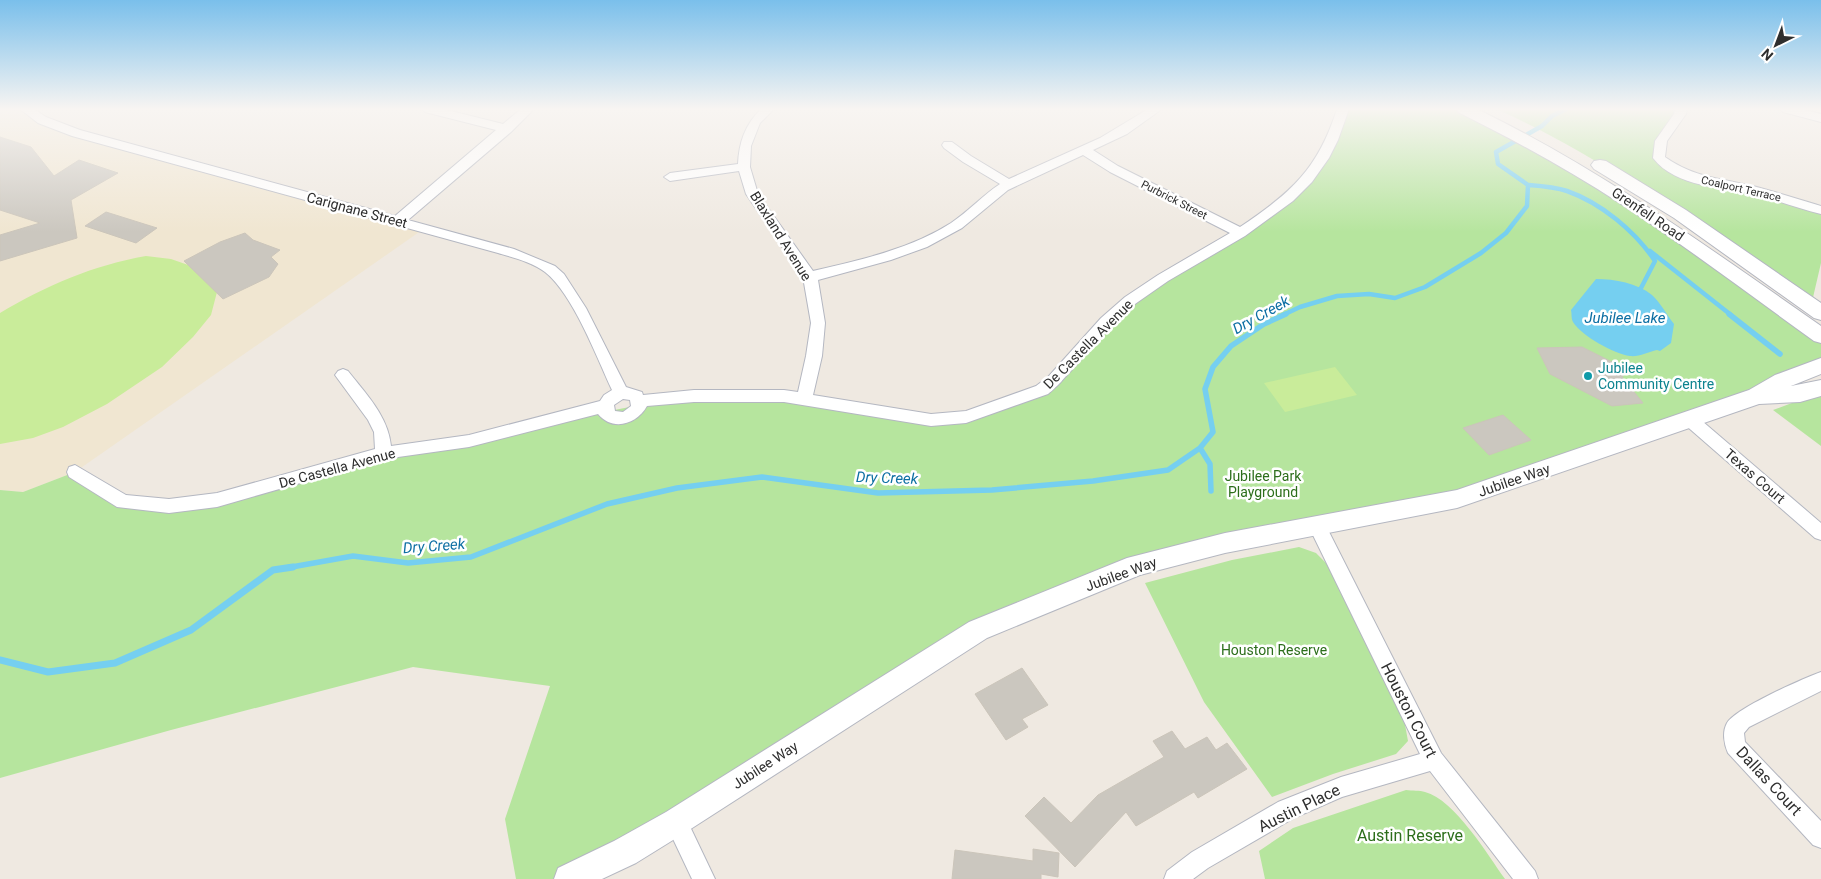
<svg xmlns="http://www.w3.org/2000/svg" width="1821" height="879" font-family="Roboto,sans-serif">
	<style>
		.education { fill: #f0e6d1 }
		.green { fill: #b6e59e }
		.pitch { fill: #c9ec9a }
		.water { fill: #75cff0 }
		.lines { fill: none; stroke-linecap: round; stroke-linejoin: round }
		.stream-far2 { stroke: #75cff0; stroke-width: 4.5 }
		.stream-far1 { stroke: #75cff0; stroke-width: 5.5 }
		.stream { stroke: #75cff0; stroke-width: 7 }
		.building { fill: #cbc7bf; stroke: #cbc5ba }
		.street-casing { stroke: #b4b7c1; stroke-width: 2 }
		.secondary-casing { stroke: #b4b7c1; stroke-width: 2 }
		.street { fill: #fff; fill-rule: evenodd }
		.secondary { fill: #fff; fill-rule: evenodd }
		.culture-dot { fill: #0f9aa8; stroke: #fff; stroke-width: 2 }
		.labels { text-anchor: middle; dominant-baseline: central; stroke-width: 5; stroke-linejoin: round; paint-order: stroke }
		.far-street-label { font-size: 11px; fill: #2e2e2e; stroke: #fff }
		.street-label { font-size: 14px; fill: #2e2e2e; stroke: #fff }
		.culture-label { font-size: 14px; fill: #0d838f; stroke: #fff; text-anchor: start }
		.park-label { font-size: 14px; fill: #2c6e1b; stroke: #fff }
		.water-label { font-size: 15px; font-style: italic; fill: #0d6fa3; stroke: #fff }
		.near-street-label { font-size: 16px; fill: #2e2e2e; stroke: #fff }
		.near-park-label { font-size: 16px; fill: #2c6e1b; stroke: #fff }
	</style>
	<rect width="100%" height="100%" fill="#efe9e1"/>
	<path class="education" d="M 0,109 L 30,109 L 42,120 L 425,228 L 75,472 L 23,492 L 0,490 Z"/>
	<path class="green" d="M 1343,109 L 1464,109 L 1477,115 L 1546,151 L 1821,336 L 1821,367 L 1457,499 L 1136,565 L 978,630 L 563,879 L 516,879 L 505,819 L 550,686 L 413,667 L 171,730 L 0,778 L 0,490 L 23,492 L 75,472 L 123,502 L 169,506 L 537,425 L 640,405 L 784,396 L 931,420 L 995,408 L 1042,390 L 1121,310 L 1280,204 L 1324,158 Z
		M 1496,109 L 1681,109 L 1680,114 L 1661,141 L 1659,158 L 1677,172 L 1821,210 L 1821,263 L 1811,306 C 1709,237 1609,159 1496,109 Z
		M 1821,392 L 1821,446 L 1773,410 Z
		M 1299,547 L 1316,553 L 1329,566 L 1404,719 L 1408,741 L 1396,754 L 1333,774 L 1272,797 L 1204,702 L 1145,583 L 1232,560 Z
		M 1406,790 C 1412,791 1420,790 1425,792 C 1455,800 1487,854 1505,879 L 1265,879 L 1259,851 L 1293,828 Z"/>
	<path class="pitch" d="M 146,256 L 171,259 L 191,266 L 217,292 L 211,315 L 193,337 L 162,367 L 107,404 L 63,427 L 33,438 L 0,444 L 0,313 C 45,286 94,265 146,256 Z
		M 1335,367 L 1357,395 L 1285,412 L 1264,383 Z"/>
	<path class="water" d="M 1596,279 C 1615,279 1637,283 1652,295 C 1660,302 1667,315 1674,324 L 1671,343 L 1660,351 L 1657,350 C 1648,352 1639,357 1630,356 C 1614,354 1582,336 1573,322 C 1571,318 1572,315 1571,310 Z"/>
	<g class="lines">
		<path class="stream-far2" d="M 1528,185 C 1541,186 1555,187 1567,191 C 1601,203 1635,231 1655,261 L 1641,288
			M 1650,251 L 1731,315
			M 1283,315 L 1300,307 L 1337,296 L 1369,294 L 1395,298 L 1425,287 L 1481,253 L 1506,233 L 1527,206 L 1528,185 L 1498,164 L 1496,152 L 1542,126 L 1552,116 L 1566,109"/>
		<path class="stream-far1" d="M 1729,314 L 1780,354
			M 1200,448 L 1210,464 L 1211,491
			M 286,568 L 353,556 L 408,563 L 471,557 L 607,504 L 677,488 L 762,477 L 878,493 L 992,490 L 1093,481 L 1168,470 L 1200,448 L 1213,432 L 1205,389 L 1213,367 L 1231,346 L 1264,324 L 1286,314"/>
		<path class="stream" d="M 0,660 L 48,672 L 115,663 L 191,630 L 273,570 L 293,567"/>
	</g>
	<path class="building" d="M 0,137 L 31,147 L 54,176 L 79,160 L 118,173 L 71,200 L 77,238 L 0,261 L 0,235 L 40,223 L 0,210 Z
		M 106,212 L 157,228 L 136,243 L 85,226 Z
		M 245,233 L 253,240 L 280,250 L 271,257 L 278,264 L 269,277 L 223,299 L 184,261 L 220,242 Z
		M 1582,347 L 1628,370 L 1622,377 L 1643,403 L 1612,406 L 1550,374 L 1537,348 Z
		M 1503,415 L 1531,440 L 1489,455 L 1463,428 Z
		M 1022,668 L 1048,705 L 1022,719 L 1028,727 L 1006,740 L 975,694 Z
		M 1172,731 L 1185,749 L 1207,737 L 1216,750 L 1227,743 L 1247,769 L 1198,798 L 1194,792 L 1136,826 L 1126,812 L 1075,867 L 1025,816 L 1044,797 L 1071,823 L 1098,795 L 1164,757 L 1153,741 Z
		M 1033,849 L 1059,853 L 1058,877 L 1041,874 L 1041,879 L 952,879 L 955,850 L 1033,861 Z"/>
	<g class="lines">
		<defs>
			<path id="street" d="M 20,109 L 34,109 L 46,117 L 80,130 L 395,216 L 496,130 L 425,112 L 423,109 L 443,109 L 503,124 L 521,109 L 534,109 L 511,132 L 408,220 L 514,249 L 555,266 L 564,274 L 586,308 L 626,387 L 642,392 L 643,395 L 694,390 L 784,390 L 798,392 L 806,356 L 811,323 L 803,277 L 746,194 L 739,171 L 670,181 L 664,177 L 670,173 L 738,164 C 739,142 745,125 761,109 L 774,109 L 760,123 L 751,146 L 750,167 L 758,194 L 813,271 C 861,260 910,249 951,223 C 969,211 983,195 1000,184 L 963,162 L 944,148 L 942,145 L 944,142 L 952,142 L 971,156 L 1009,179 L 1100,138 L 1148,109 L 1162,109 L 1127,134 L 1093,150 L 1118,166 L 1240,227 C 1291,193 1318,169 1337,109 L 1349,109 L 1338,140 L 1329,158 L 1312,182 L 1293,201 L 1245,236 L 1168,281 L 1135,304 L 1112,325 L 1058,385 L 1048,394 L 966,423 L 931,426 L 784,402 L 694,402 L 647,406 C 637,424 613,432 598,414 L 469,447 L 384,459 L 217,507 L 169,513 L 117,507 L 69,477 L 67,472 L 69,467 L 75,465 L 126,495 L 169,499 L 217,493 L 375,449 L 374,432 L 368,420 L 335,375 L 338,371 L 343,369 L 348,371 C 366,394 388,416 391,446 L 469,435 L 600,401 L 604,395 L 612,390 C 597,358 573,294 545,272 C 532,262 514,258 498,253 L 72,136 L 38,123 ZM 1083,155 L 1110,172 L 1230,233 L 1158,275 L 1125,297 L 1101,318 L 1048,377 L 1036,386 L 966,411 L 931,414 L 813,395 L 822,356 L 825,323 L 818,280 L 891,260 L 927,247 L 962,228 L 1008,190 ZM 623,399 L 630,400 L 631,406 L 623,412 L 615,411 L 614,405 Z
				M 1675,109 L 1687,109 L 1686,114 L 1667,141 L 1665,157 C 1695,178 1720,178 1753,186 C 1776,192 1798,199 1821,206 L 1821,214 C 1800,209 1779,201 1757,195 C 1724,187 1676,188 1653,158 L 1655,141 L 1674,114 Z
				M 1781,109 L 1801,109 L 1821,114 L 1821,122 L 1783,112 Z
				M 1689,413 L 1695,415 L 1821,523 L 1821,540 L 1815,538 L 1683,423 L 1681,419 L 1683,415 Z
				M 1317,518 L 1323,520 L 1441,753 L 1535,871 L 1538,879 L 1513,879 L 1430,771 L 1342,797 L 1294,818 L 1208,868 L 1193,879 L 1164,879 L 1167,871 L 1192,852 L 1278,802 L 1341,777 L 1420,754 L 1308,525 L 1311,520 Z
				M 1821,672 L 1821,691 L 1749,727 L 1744,733 L 1745,742 L 1821,821 L 1821,848 L 1813,845 L 1728,753 C 1724,744 1722,732 1727,723 C 1736,708 1802,679 1821,672 Z
				M 676,811 L 684,814 L 715,879 L 692,879 L 665,822 L 668,814 Z"/>
			<path id="secondary" d="M 1456,109 L 1477,109 L 1487,114 C 1606,173 1712,250 1821,326 L 1821,343 L 1814,341 C 1750,295 1687,247 1621,204 C 1569,170 1514,140 1458,112 Z
				M 1600,160 L 1606,161 L 1686,210 L 1821,303 L 1821,320 L 1814,318 L 1674,218 L 1594,169 L 1591,165 L 1594,161 Z
				M 1821,358 L 1821,374 L 1791,386 L 1821,380 L 1821,396 L 1800,402 L 1759,404 L 1457,508 L 1225,553 L 1140,575 L 987,638 L 686,832 L 636,863 L 602,879 L 554,879 L 558,868 L 614,841 L 666,812 L 969,622 L 1127,558 L 1225,533 L 1457,490 L 1749,390 L 1775,375 Z"/>
		</defs>
		<use href="#street" class="street-casing"/>
		<use href="#secondary" class="secondary-casing"/>
		<use href="#street" class="street"/>
		<use href="#secondary" class="secondary"/>
	</g>
	<linearGradient id="sky" x2="0" y2="1"><stop stop-color="#7abfeb"/><stop offset="0.47" stop-color="#f8f5f2"/><stop offset="1" stop-color="#f8f5f2" stop-opacity="0"/></linearGradient>
	<rect width="1821" height="232" fill="url(#sky)"/>
	<circle class="culture-dot" cx="1588" cy="376" r="5"/>
	<g class="labels">
		<g class="far-street-label">
			<text transform="translate(1741 189) rotate(13)">Coalport Terrace</text>
			<text transform="translate(1174 200) rotate(27)">Purbrick Street</text>
		</g>
		<g class="street-label">
			<text transform="translate(357 210) rotate(15)">Carignane Street</text>
			<text transform="translate(1648 214) rotate(34)">Grenfell Road</text>
			<text transform="translate(781 236) rotate(58)">Blaxland Avenue</text>
			<text transform="translate(1088 344) rotate(-45)">De Castella Avenue</text>
			<text transform="translate(337 468) rotate(-15)">De Castella Avenue</text>
			<text transform="translate(1755 476) rotate(41)">Texas Court</text>
			<text transform="translate(1514 480) rotate(-19)">Jubilee Way</text>
			<text transform="translate(1121 574) rotate(-20)">Jubilee Way</text>
			<text transform="translate(765 765) rotate(-33)">Jubilee Way</text>
		</g>
		<g class="culture-label">
			<text x="1598" y="368">Jubilee<tspan x="1598" dy="16">Community Centre</tspan></text>
		</g>
		<g class="park-label">
			<text x="1263" y="476">Jubilee Park<tspan x="1263" dy="16">Playground</tspan></text>
			<text x="1274" y="650">Houston Reserve</text>
		</g>
		<g class="water-label">
			<text transform="translate(1261 315) rotate(-29)">Dry Creek</text>
			<text x="1625" y="318">Jubilee Lake</text>
			<text transform="translate(887 478) rotate(2)">Dry Creek</text>
			<text transform="translate(434 546) rotate(-4)">Dry Creek</text>
		</g>
		<g class="near-street-label">
			<text transform="translate(1409 710) rotate(63)">Houston Court</text>
			<text transform="translate(1769 781) rotate(47)">Dallas Court</text>
			<text transform="translate(1299 808) rotate(-26)">Austin Place</text>
		</g>
		<g class="near-park-label">
			<text x="1410" y="835">Austin Reserve</text>
		</g>
	</g>
	<g transform="translate(1776 45) rotate(222)" stroke="#ffffff" stroke-width="4" paint-order="stroke">
	<path d="M0-4L9 19L0 12L-9 19Z" fill="#2e2e2e"/>
	<text y="-8" font-size="14" font-weight="bold" text-anchor="middle" fill="#2e2e2e">N</text>
	</g>
</svg>
